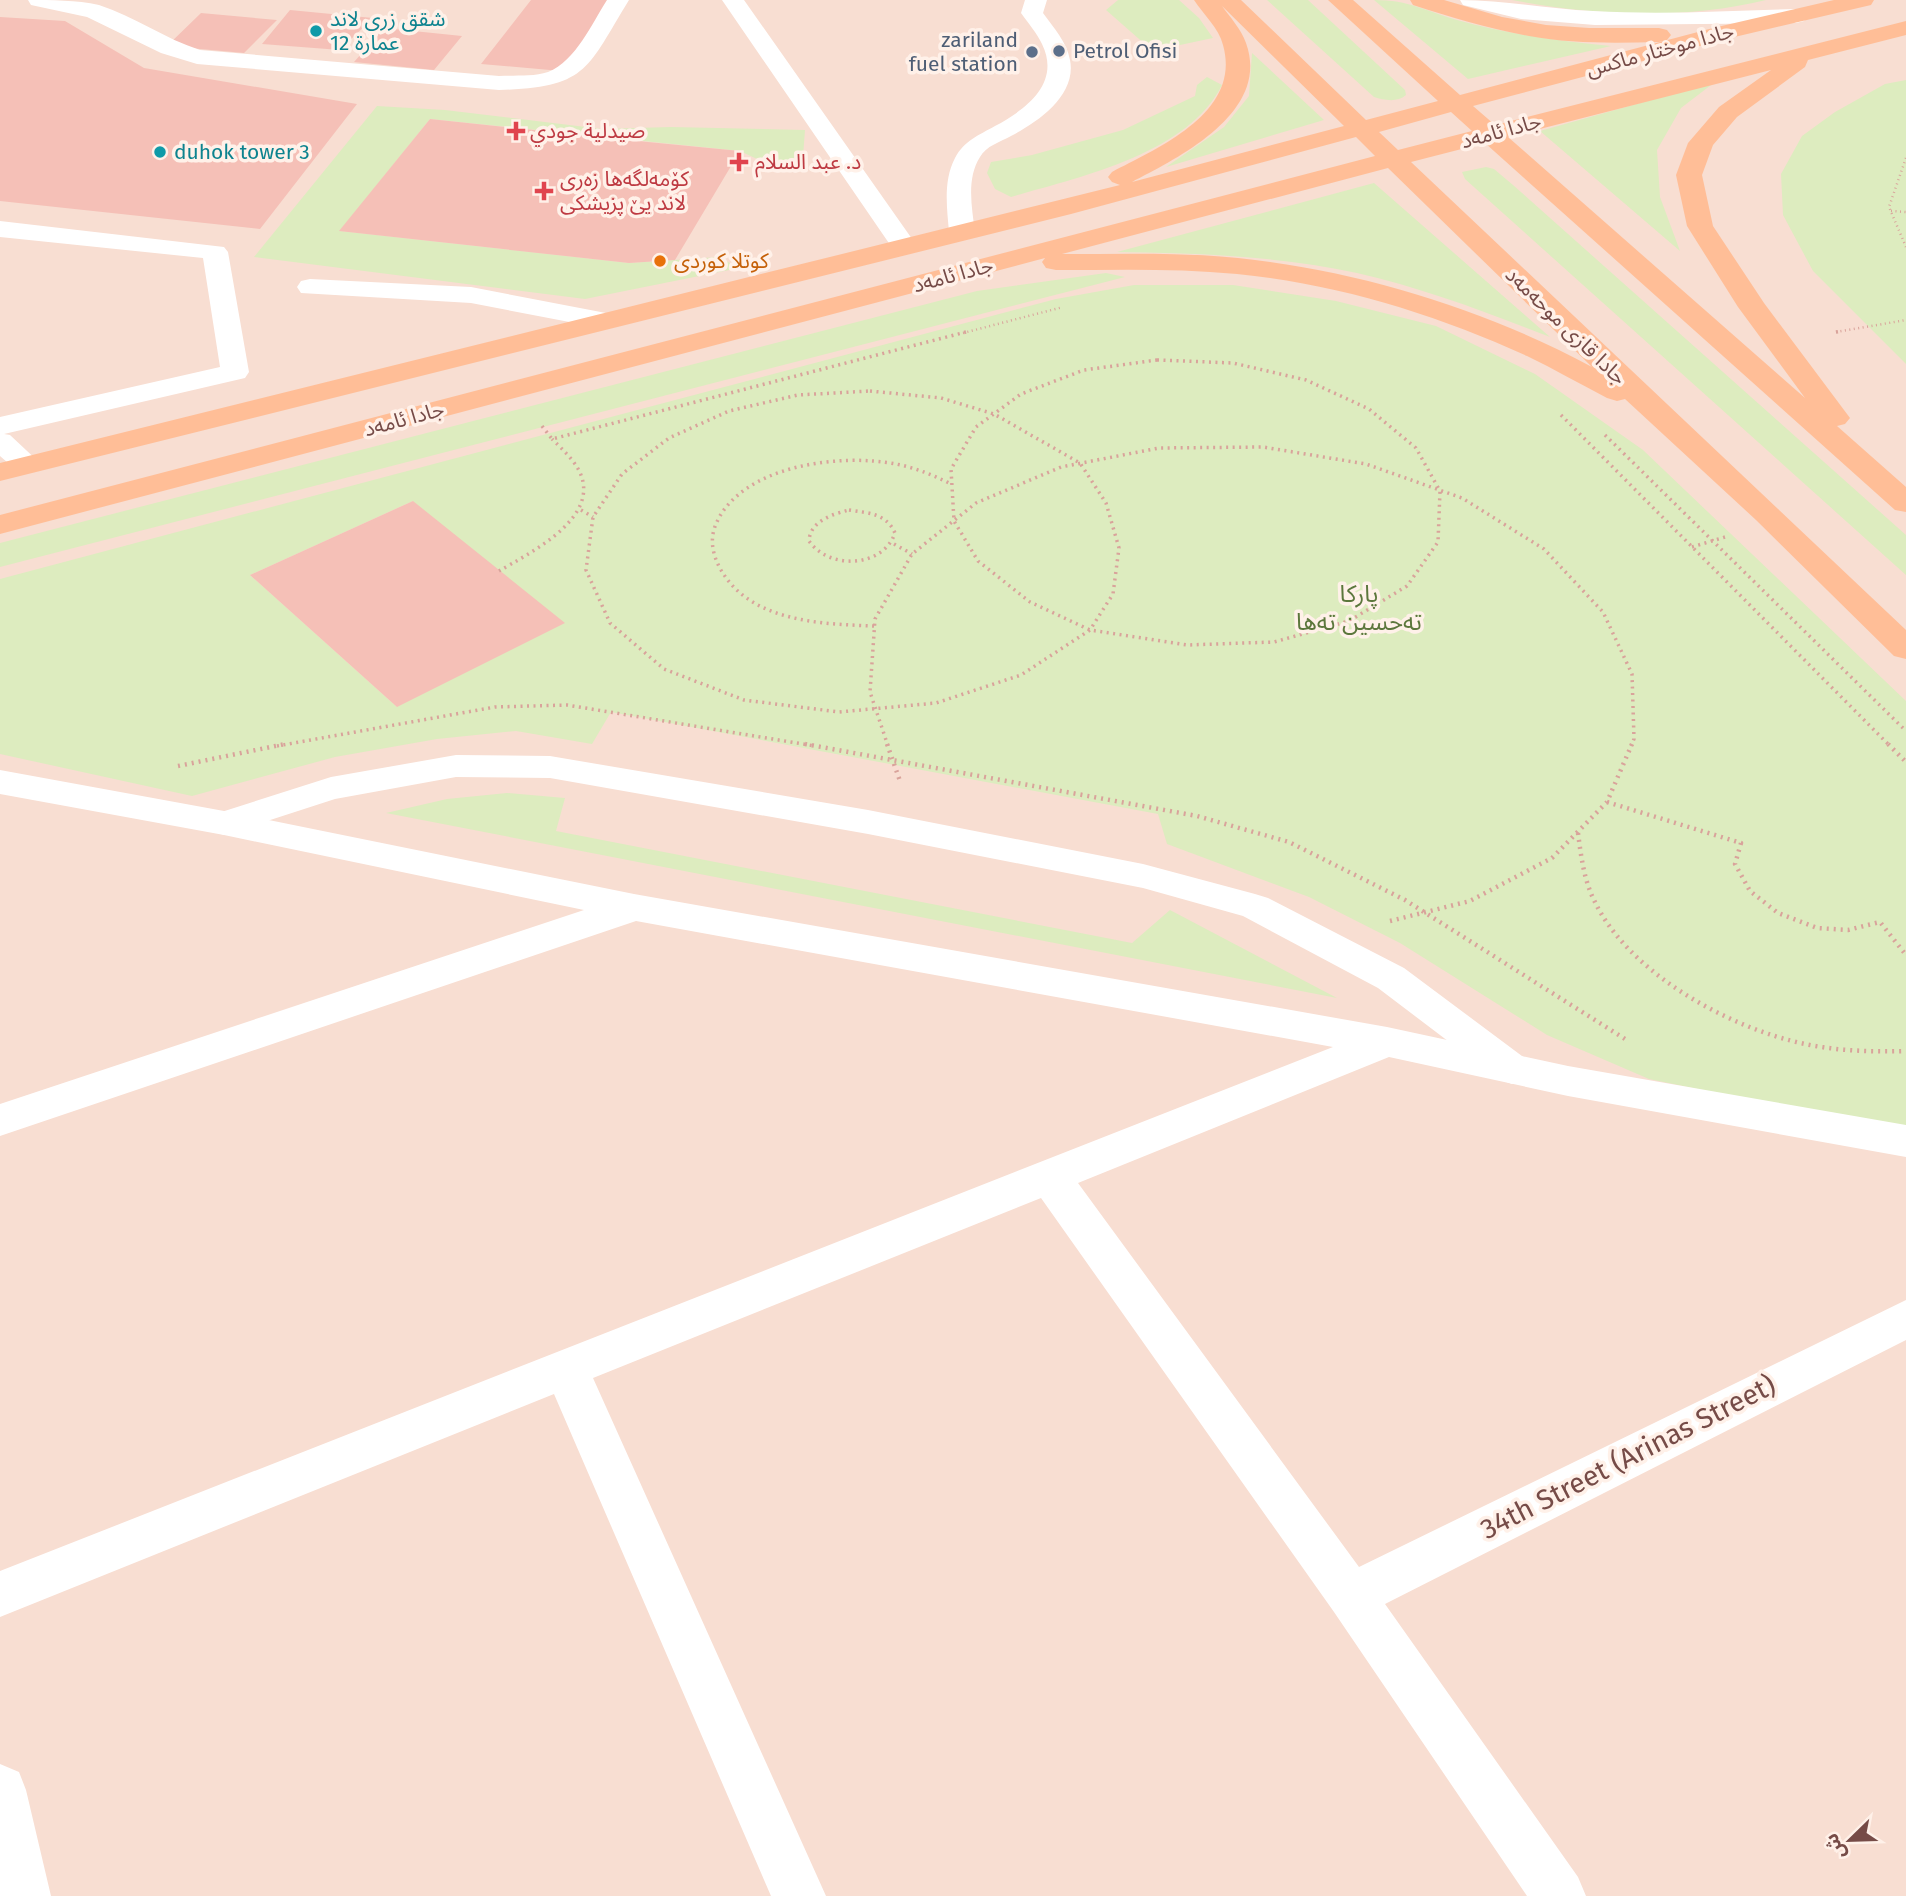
<svg xmlns="http://www.w3.org/2000/svg" width="1906" height="1896" font-family="'Fira Sans','Noto Sans Arabic',sans-serif">
	<style>
		.residential { fill: #f8ded2 }
		.green { fill: #ddecbf; fill-rule: evenodd }
		.building { fill: #f5c0b7 }
		.lines { fill: none; stroke-linecap: round; stroke-linejoin: round }
		.path-far2 { stroke: #d9a39b; stroke-width: 2.5; stroke-dasharray: 1 3.5; stroke-linecap: butt }
		.path-far1 { stroke: #d9a39b; stroke-width: 3.5; stroke-dasharray: 2 4.5; stroke-linecap: butt }
		.path { stroke: #d9a39b; stroke-width: 4.5; stroke-dasharray: 2 5; stroke-linecap: butt }
		.service { fill: #fff; fill-rule: evenodd }
		.minor { fill: #fff; fill-rule: evenodd }
		.primary { fill: #ffbe97; fill-rule: evenodd }
		.culture-dot { fill: #0f9aa8; stroke: #fff1e9; stroke-width: 2.5 }
		.service-dot { fill: #5c6f8a; stroke: #fff1e9; stroke-width: 2.5 }
		.health-dot { fill: #e0444e; stroke: #fff1e9; stroke-width: 2.5 }
		.food-dot { fill: #e8710a; stroke: #fff1e9; stroke-width: 2.5 }
		.labels { text-anchor: middle; dominant-baseline: central; stroke-width: 7; stroke-linejoin: round; paint-order: stroke }
		.far-culture-label { font-size: 21px; fill: #0d838f; stroke: #fff1e9; text-anchor: start }
		.far-service-label { font-size: 21px; fill: #4e5e75; stroke: #fff1e9; text-anchor: end }
		.far-street-label { font-size: 21px; fill: #764b47; stroke: #fff1e9 }
		.far-health-label { font-size: 21px; fill: #be3a42; stroke: #fff1e9; text-anchor: start }
		.far-food-label { font-size: 21px; fill: #c56008; stroke: #fff1e9; text-anchor: start }
		.park-label { font-size: 24px; fill: #5c773c; stroke: #fff1e9 }
		.near-street-label { font-size: 28px; fill: #764b47; stroke: #fff1e9 }
	</style>
	<rect width="100%" height="100%" fill="#feebe1"/>
	<path class="residential" d="M 0,0 L 1906,0 L 1906,1896 L 0,1896 Z"/>
	<path class="green" d="M 1118,0 L 1179,0 L 1199,18 L 1213,38 L 1180,45 L 1147,46 L 1106,10 Z
		M 1267,0 L 1308,0 L 1405,90 L 1406,95 C 1397,103 1384,100 1374,97 Z
		M 1374,0 C 1410,0 1425,11 1457,20 C 1507,34 1559,41 1611,46 L 1468,79 Z
		M 1512,0 L 1766,0 C 1685,20 1594,16 1512,0 Z
		M 1252,53 L 1324,120 L 1166,167 L 1224,127 L 1249,96 Z
		M 1207,77 L 1222,85 C 1188,154 1079,177 1011,197 L 995,189 L 987,173 L 991,162 L 1032,155 L 1123,130 L 1195,96 L 1197,85 Z
		M 1906,80 L 1906,364 L 1813,271 L 1783,215 L 1781,174 L 1802,136 L 1835,112 L 1885,84 Z
		M 1715,82 L 1681,108 L 1657,150 L 1660,197 L 1680,251 L 1540,131 Z
		M 377,106 L 445,110 L 602,129 L 671,127 L 805,130 L 802,170 L 772,166 L 740,151 L 430,119 L 340,231 L 629,263 L 719,257 L 739,268 L 585,299 L 254,257 Z
		M 1486,167 L 1494,169 L 1513,185 L 1906,535 L 1906,575 L 1465,179 L 1462,172 Z
		M 1374,183 L 1550,337 C 1486,312 1423,288 1357,273 C 1278,256 1198,253 1117,252 Z
		M 1106,273 L 1125,277 L 0,567 L 0,543 L 977,291 Z
		M 1134,285 L 1233,285 L 1336,301 L 1436,326 L 1535,374 L 1643,450 L 1906,701 L 1906,1132 L 1649,1079 L 1547,1035 L 1400,943 L 1309,897 L 1167,844 L 1158,814 L 611,712 L 592,744 L 516,731 L 437,739 L 335,757 L 192,796 L 0,754 L 0,579 L 1056,299 ZM 413,501 L 397,707 L 250,575 Z
		M 507,793 L 565,798 L 556,831 L 1132,943 L 1170,910 L 1337,998 L 386,813 L 447,799 Z"/>
	<path class="building" d="M 531,0 L 613,0 L 561,71 L 481,64 Z
		M 290,10 L 373,18 L 340,50 L 262,44 Z
		M 201,13 L 277,20 L 244,53 L 167,46 Z
		M 0,17 L 65,21 L 144,68 L 357,104 L 260,229 L 0,201 Z
		M 384,28 L 462,36 L 434,70 L 354,62 Z
		M 430,119 L 648,142 L 740,151 L 675,260 L 629,263 L 339,231 Z
		M 413,501 L 565,623 L 397,707 L 250,575 Z"/>
	<g class="lines">
		<path class="path-far2" d="M 1906,158 L 1889,207 L 1906,247
			M 1891,211 L 1906,212
			M 1836,332 L 1906,320
			M 963,333 L 1063,307"/>
		<path class="path-far1" d="M 1836,332 L 1842,331
			M 1157,360 L 1233,363 L 1306,380 L 1369,409 L 1416,448 L 1440,491 L 1438,542 L 1407,586 L 1349,621 L 1274,642 L 1187,645 L 1090,630 L 1030,602 L 978,561 L 954,521 L 951,469 L 976,427 L 1021,394 L 1084,370 Z
			M 870,391 L 941,398 L 994,414 L 1080,463 L 1106,503 L 1119,548 L 1113,594 L 1090,630 L 1021,675 L 936,703 L 839,712 L 744,700 L 664,669 L 610,623 L 586,570 L 593,517 L 622,474 L 669,438 L 729,411 L 798,395 Z
			M 1561,415 L 1890,746
			M 542,426 L 552,439 L 970,331
			M 1605,435 L 1906,731
			M 581,510 L 593,517
			M 849,510 C 868,513 886,513 895,533 C 883,568 829,570 809,541 C 810,521 833,514 849,510 Z
			M 894,544 L 912,554
			M 1692,547 L 1725,537
			M 499,571 C 528,554 591,523 583,482 C 580,465 564,451 552,439
			M 874,626 C 821,624 751,622 721,570 C 713,556 709,540 716,524 C 741,465 841,453 896,464 C 916,468 933,475 951,484
			M 277,746 L 495,707 L 567,705 L 815,746
			M 888,746 L 870,692 L 875,619 L 912,554 L 976,503 L 1061,467 L 1159,448 L 1263,447 L 1366,464 L 1462,498 L 1544,549 L 1603,612 L 1632,674 L 1634,739 L 1631,746"/>
		<path class="path" d="M 805,744 L 1197,816 L 1289,842 L 1405,900 L 1625,1039
			M 887,744 L 900,781
			M 1888,744 L 1906,762
			M 178,766 L 285,744
			M 1607,802 L 1741,843 L 1735,864 L 1750,891 L 1778,913 L 1817,928 L 1848,930 L 1880,922 L 1906,955
			M 1578,833 C 1581,856 1584,880 1594,900 C 1628,973 1729,1028 1805,1044 C 1838,1051 1872,1052 1906,1051
			M 1390,921 L 1470,901 L 1552,858 L 1607,802 L 1632,744"/>
		<path class="service" d="M 1025,0 L 1047,0 L 1043,13 C 1053,27 1067,42 1070,60 C 1077,95 1038,122 1011,136 C 1000,142 986,146 980,157 C 966,179 972,208 975,232 L 971,237 L 962,240 L 953,237 L 949,232 C 947,208 943,181 955,158 C 964,141 979,135 995,126 C 1027,109 1061,83 1042,44 C 1037,33 1028,23 1021,13 Z
			M 0,221 L 224,247 L 228,252 L 249,372 L 245,378 L 4,434 L 10,435 L 42,465 L 37,471 C 20,476 13,467 0,456 L 0,417 L 220,367 L 203,258 L 0,237 Z
			M 310,279 L 471,287 L 606,313 L 615,315 L 619,321 L 615,327 L 606,329 L 471,303 L 301,293 L 297,287 L 301,281 Z
			M 456,755 L 550,756 L 868,810 L 1143,864 L 1255,894 L 1268,898 L 1404,968 L 1526,1059 L 1531,1069 L 1526,1079 L 1512,1084 L 1498,1079 L 1378,988 L 1243,916 L 1143,888 L 868,834 L 550,778 L 456,777 L 335,799 L 224,835 L 212,831 L 207,823 L 212,815 L 331,777 Z"/>
		<path class="minor" d="M 28,0 C 52,0 76,0 99,5 C 134,16 165,39 200,50 L 499,76 C 515,75 533,77 548,72 C 576,61 592,23 607,0 L 629,0 C 586,70 588,87 499,90 L 197,64 L 161,53 L 87,17 L 31,5 Z
			M 722,0 L 744,0 L 917,246 L 913,252 L 904,254 L 895,252 Z
			M 1460,0 C 1504,0 1548,9 1593,11 C 1660,15 1728,11 1796,9 L 1804,11 L 1807,16 L 1804,21 L 1796,23 L 1595,25 L 1521,19 L 1463,5 Z
			M 0,770 L 224,811 L 634,894 L 1387,1027 L 1568,1066 L 1906,1125 L 1906,1157 L 1568,1096 L 1389,1057 L 1078,1183 L 1359,1567 L 1906,1300 L 1906,1340 L 1385,1604 L 1578,1877 L 1586,1896 L 1527,1896 L 1334,1612 L 1041,1198 L 593,1378 L 826,1896 L 771,1896 L 554,1394 L 0,1617 L 0,1571 L 1333,1047 L 636,921 L 0,1136 L 0,1104 L 584,910 L 224,835 L 0,794 Z
			M 0,1764 L 19,1772 L 26,1790 L 51,1896 L 0,1896 Z"/>
		<path class="primary" d="M 1194,0 L 1241,0 L 1366,120 L 1438,101 L 1328,0 L 1353,0 L 1460,95 L 1713,28 L 1834,0 L 1874,0 L 1871,5 L 1726,39 L 1473,106 L 1495,125 L 1906,21 L 1906,35 L 1808,60 L 1805,67 L 1737,117 L 1713,145 L 1702,175 L 1713,226 L 1764,303 L 1850,418 L 1845,424 L 1837,426 L 1906,487 L 1906,512 L 1895,510 L 1485,143 L 1411,162 L 1906,630 L 1906,659 L 1894,656 L 1756,520 L 1625,399 L 1617,401 L 1607,398 C 1580,384 1554,369 1527,356 C 1435,314 1337,284 1237,274 C 1177,268 1116,270 1056,270 L 1046,268 L 1042,262 L 1045,258 L 0,534 L 0,515 L 1375,156 L 1356,137 L 1071,214 L 0,481 L 0,463 L 1120,185 L 1112,182 L 1108,177 L 1112,172 C 1160,147 1242,112 1223,45 C 1219,28 1203,14 1194,0 ZM 1222,6 L 1344,126 L 1132,182 C 1180,157 1271,112 1246,43 C 1241,29 1230,17 1222,6 ZM 1771,70 L 1719,107 L 1688,143 L 1676,175 L 1687,226 L 1738,307 L 1805,398 L 1508,137 ZM 1451,112 L 1472,131 L 1398,150 L 1379,132 ZM 1388,168 L 1592,367 C 1484,309 1361,271 1238,258 C 1180,252 1121,254 1062,254 Z
			M 1410,0 L 1444,0 L 1502,17 L 1546,25 L 1589,28 L 1659,28 L 1667,30 L 1671,35 L 1667,40 L 1659,42 C 1615,43 1572,44 1529,36 C 1489,29 1451,17 1413,5 Z"/>
	</g>
	<g class="culture-dot">
		<circle cx="316" cy="31" r="7"/>
		<circle cx="160" cy="152" r="7"/>
	</g>
	<g class="service-dot">
		<circle cx="1059" cy="51" r="7"/>
		<circle cx="1032" cy="52" r="7"/>
	</g>
	<g class="health-dot">
		<path d="M512.5 120.5h7v7h7v7h-7v7h-7v-7h-7v-7h7z"/>
		<path d="M735.5 151.5h7v7h7v7h-7v7h-7v-7h-7v-7h7z"/>
		<path d="M540.5 180.5h7v7h7v7h-7v7h-7v-7h-7v-7h7z"/>
	</g>
	<circle class="food-dot" cx="660" cy="261" r="7"/>
	<g class="labels">
		<g class="far-culture-label">
			<text x="330" y="19">شقق زري لاند<tspan x="330" dy="24">عمارة 12</tspan></text>
			<text x="174" y="152">duhok tower 3</text>
		</g>
		<g class="far-service-label">
			<text x="1018" y="40">zariland<tspan x="1018" dy="24">fuel station</tspan></text>
			<text x="1073" y="51" text-anchor="start">Petrol Ofisi</text>
		</g>
		<g class="far-street-label">
			<text transform="translate(1660 50) rotate(-15)">جادا موختار ماكس</text>
			<text transform="translate(1501 131) rotate(-15)">جادا ئامەد</text>
			<text transform="translate(953 275) rotate(-15)">جادا ئامەد</text>
			<text transform="translate(1566 326) rotate(44)">جادا قازی موحەمەد</text>
			<text transform="translate(404 419) rotate(-15)">جادا ئامەد</text>
		</g>
		<g class="far-health-label">
			<text x="530" y="131">صيدلية جودي</text>
			<text x="755" y="162">د. عبد السلام</text>
			<text x="560" y="179">کۆمه‌لگه‌ها زه‌ری<tspan x="560" dy="24">لاند یێ پزیشکی</tspan></text>
		</g>
		<g class="far-food-label">
			<text x="674" y="261">كوتلا كوردی</text>
		</g>
		<g class="park-label">
			<text x="1359" y="594">پارکا<tspan x="1359" dy="28">تەحسین تەها</tspan></text>
		</g>
		<g class="near-street-label">
			<text transform="translate(1628 1457) rotate(-27)">34th Street (Arinas Street)</text>
		</g>
	</g>
	<g transform="translate(1850 1840) rotate(247)" stroke="#fff1e9" stroke-width="5" paint-order="stroke">
	<path d="M0-5L12 26L0 18L-12 26Z" fill="#764b47"/>
	<text y="-10" font-size="19" font-weight="bold" text-anchor="middle" fill="#764b47">ش</text>
	</g>
</svg>
